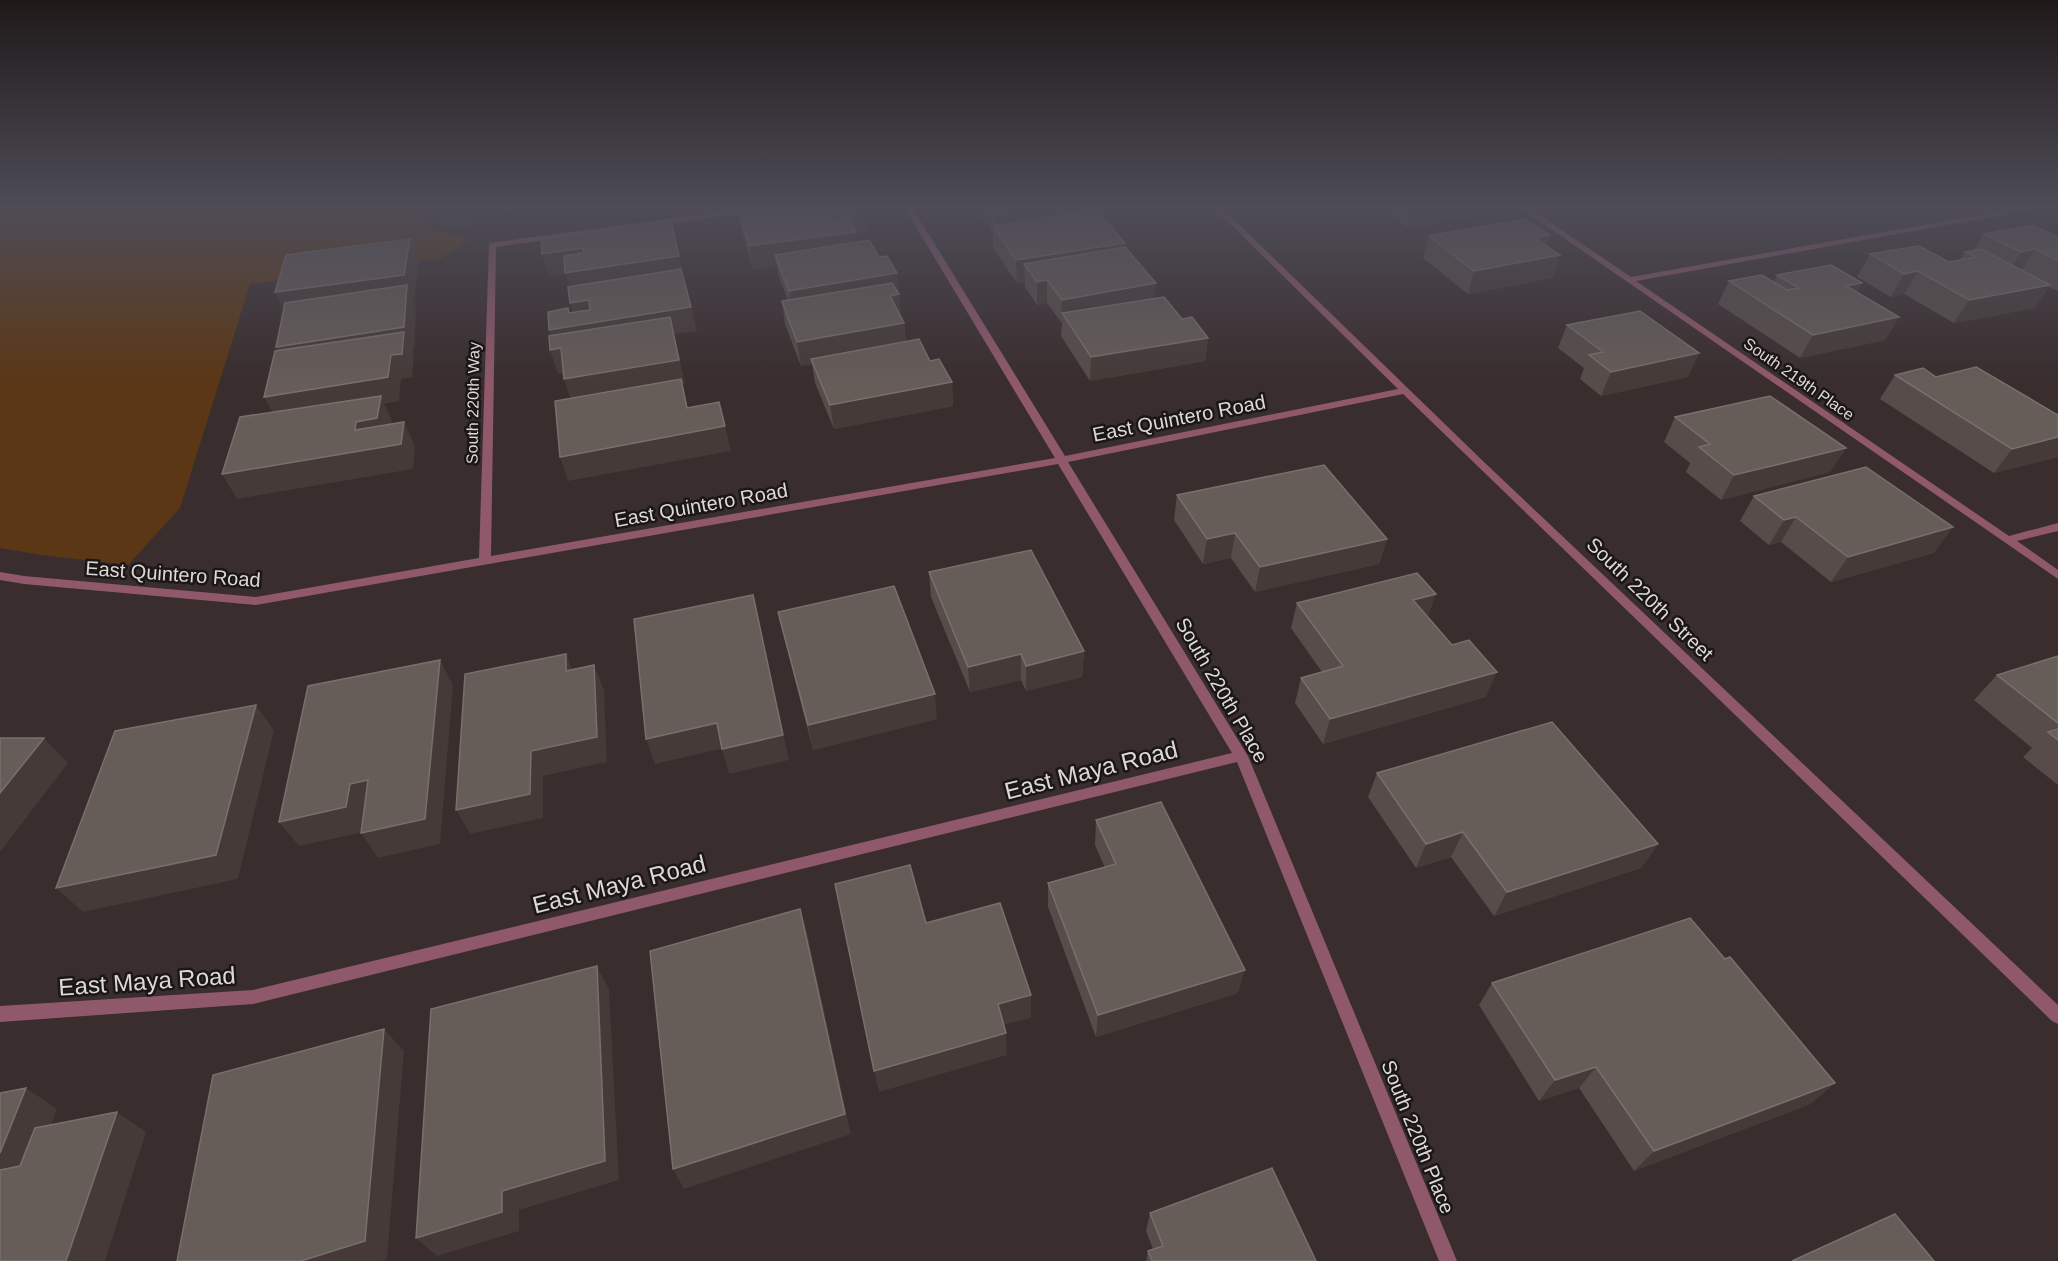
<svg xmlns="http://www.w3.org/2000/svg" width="2058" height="1261" font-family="Arial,sans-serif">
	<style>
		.green { fill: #5b3715 }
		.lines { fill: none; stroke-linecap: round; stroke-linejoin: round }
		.minor { fill: #90596b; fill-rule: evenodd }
		.wall { fill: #574c49 }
		.shaded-wall { fill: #453a37 }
		.building { fill: #665c58; stroke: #796f6c; stroke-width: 1.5 }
		.labels { text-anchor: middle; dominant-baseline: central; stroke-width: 5; stroke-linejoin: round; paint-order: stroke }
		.far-street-label { font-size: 16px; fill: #dfd8d8; stroke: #1c1717 }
		.street-label { font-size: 20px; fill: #dfd8d8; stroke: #1c1717 }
		.near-street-label { font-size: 24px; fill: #dfd8d8; stroke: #1c1717 }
	</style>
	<rect width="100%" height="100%" fill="#392d2d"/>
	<path class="green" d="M 0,207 L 431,207 L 429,228 L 471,239 L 442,258 L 250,284 L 180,508 L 128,565 L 41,555 L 0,548 Z"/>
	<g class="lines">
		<path class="minor" d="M 756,207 L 775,207 L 771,209 L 496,247 L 491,556 L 1055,458 L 904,207 L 912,207 L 1065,456 L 1398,389 L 1213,207 L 1221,207 L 1485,463 L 2058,1005 L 2058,1024 L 2052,1021 L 1403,394 L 1068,462 L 1248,756 L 1457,1261 L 1439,1261 L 1237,762 L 253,1004 L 0,1022 L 0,1006 L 253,990 L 1232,753 L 1058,464 L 256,605 L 24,584 L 0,580 L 0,572 L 24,576 L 256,597 L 479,558 L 489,243 Z
			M 1519,207 L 1528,207 L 1631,277 L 2024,207 L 2039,207 L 2035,209 L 1636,281 L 2009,536 L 2058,523 L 2058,531 L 2017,541 L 2058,570 L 2058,579 Z"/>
	</g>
	<path class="wall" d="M 976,207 L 1092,207 L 1092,211 L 1125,243 L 1125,247 L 1155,298 L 1208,338 L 1205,361 L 1090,381 L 1061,336 L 1062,323 L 1047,303 L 1037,305 L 1025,287 L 1025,282 L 1017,283 L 993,248 L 993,232 Z
		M 1367,207 L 1474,207 L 1471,217 L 1408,228 L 1383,209 L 1372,210 Z
		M 739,213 L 868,231 L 856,233 L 857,242 L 879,257 L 897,273 L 901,316 L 904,323 L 906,342 L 930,361 L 952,382 L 953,406 L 834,429 L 815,383 L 812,364 L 801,366 L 785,324 L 782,301 L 788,300 L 779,277 L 777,266 L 753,269 L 743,235 Z
		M 1984,234 L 2058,237 L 2058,291 L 2049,287 L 2034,308 L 1954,323 L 1904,294 L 1891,297 L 1857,277 L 1870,254 L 1949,262 L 1960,260 L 1965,252 L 1974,250 Z
		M 1429,236 L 1547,246 L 1560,255 L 1552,278 L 1468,294 L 1423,258 Z
		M 1777,275 L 1862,283 L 1857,292 L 1899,317 L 1885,340 L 1800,358 L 1718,304 L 1729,281 L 1774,282 Z
		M 1567,325 L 1688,377 L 1601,396 L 1580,379 L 1584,368 L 1558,348 Z
		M 1895,375 L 1936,377 L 2058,415 L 2058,457 L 1994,473 L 1880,399 Z
		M 1675,417 L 1846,448 L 1830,472 L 1721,500 L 1686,472 L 1690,463 L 1664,442 Z
		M 1177,495 L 1387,539 L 1379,564 L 1255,592 L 1231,558 L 1203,564 L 1174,520 Z
		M 1754,496 L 1934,553 L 1831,582 L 1781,542 L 1769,545 L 1740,521 Z
		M 929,572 L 1084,651 L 1082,677 L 1026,691 L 1021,680 L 970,692 L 931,597 Z
		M 1297,603 L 1428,617 L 1486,697 L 1323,744 L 1295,703 L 1301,678 L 1322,672 L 1291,628 Z
		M 778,612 L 937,719 L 813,750 L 784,637 Z
		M 2058,656 L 2058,785 L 2023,757 L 2032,748 L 1974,700 L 1997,675 Z
		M 1377,773 L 1658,844 L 1641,868 L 1494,916 L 1451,857 L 1416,868 L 1368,797 Z
		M 1096,820 L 1238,993 L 1096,1037 L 1048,907 L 1048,883 L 1105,868 L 1095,845 Z
		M 1725,959 L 1835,1083 L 1810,1104 L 1634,1171 L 1579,1088 L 1539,1101 L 1479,1005 L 1492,983 Z
		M 1150,1213 L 1316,1261 L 1146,1261 L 1148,1251 L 1153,1249 L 1146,1231 Z"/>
	<path class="shaded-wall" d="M 435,207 L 519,207 L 519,210 L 484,215 L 481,208 L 475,209 L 474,224 L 443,228 Z
		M 533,207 L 578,207 L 535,213 Z
		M 1033,207 L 1092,207 L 1092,220 L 995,229 L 995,213 Z
		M 1373,207 L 1384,207 L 1383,209 L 1372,210 Z
		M 1413,207 L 1474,207 L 1471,217 L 1408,228 Z
		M 865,209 L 868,231 L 856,233 L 858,254 L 775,255 L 777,266 L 753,269 L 749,246 L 829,214 Z
		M 1550,235 L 1543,257 L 1535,238 Z
		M 410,239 L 419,262 L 414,298 L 412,298 L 416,308 L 414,350 L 412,351 L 414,355 L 412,377 L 401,379 L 399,401 L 384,404 L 392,420 L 389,443 L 404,422 L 415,446 L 413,469 L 237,499 L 222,474 L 278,422 L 264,397 L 288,371 L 276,347 L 287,316 L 275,292 Z
		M 1125,243 L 1124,266 L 1024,264 L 1025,282 L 1017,283 L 1016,260 Z
		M 583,248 L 679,256 L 684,279 L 572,296 L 566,274 L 549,277 L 542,254 Z
		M 2035,249 L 2020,272 L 2006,275 L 2021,252 Z
		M 1560,255 L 1552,278 L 1468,294 L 1474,271 Z
		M 1918,271 L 1904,294 L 1891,297 L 1904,274 Z
		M 897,273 L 901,317 L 793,314 L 789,291 Z
		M 1047,280 L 1047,303 L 1037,305 L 1037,282 Z
		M 1156,283 L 1154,306 L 1062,313 L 1061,323 L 1062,300 Z
		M 1862,283 L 1849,306 L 1846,286 Z
		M 2050,285 L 2034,308 L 1954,323 L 1969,300 Z
		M 589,300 L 691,307 L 697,331 L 674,334 L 685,384 L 682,385 L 693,432 L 572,404 L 564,379 L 569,372 L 558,374 L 550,350 L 555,349 L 549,330 L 568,308 L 574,326 L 577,326 L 570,303 Z
		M 1899,317 L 1885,340 L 1800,358 L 1813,335 Z
		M 904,323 L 906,347 L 811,359 L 812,364 L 801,366 L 797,342 Z
		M 1208,338 L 1205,361 L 1090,381 L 1091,357 Z
		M 1699,353 L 1688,377 L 1601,396 L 1611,372 Z
		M 952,382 L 953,406 L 834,429 L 830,405 Z
		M 725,426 L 731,451 L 568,481 L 560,457 Z
		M 2058,437 L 2058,457 L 1994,473 L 2012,449 Z
		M 1846,448 L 1830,472 L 1721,500 L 1734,475 Z
		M 1796,517 L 1781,542 L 1769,545 L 1784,520 Z
		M 1953,527 L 1934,553 L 1831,582 L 1848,557 Z
		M 1235,533 L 1231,558 L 1203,564 L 1207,539 Z
		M 1387,539 L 1379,564 L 1255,592 L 1260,567 Z
		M 1436,594 L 1427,620 L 1413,600 Z
		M 753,595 L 789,760 L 729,774 L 722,749 Z
		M 1084,651 L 1082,677 L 1026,691 L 1026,666 Z
		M 566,654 L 576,679 L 566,671 Z
		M 1021,654 L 1021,680 L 970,692 L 968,667 Z
		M 440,660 L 453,685 L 440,844 L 378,858 L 361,833 Z
		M 594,665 L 604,690 L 607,762 L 543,776 L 543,818 L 470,834 L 456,810 L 531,751 Z
		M 1497,672 L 1486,697 L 1323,744 L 1330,719 Z
		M 935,694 L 937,719 L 813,750 L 808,725 Z
		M 256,705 L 274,730 L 238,879 L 83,912 L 56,888 Z
		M 717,723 L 725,748 L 655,764 L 646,739 Z
		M 44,738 L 68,763 L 0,852 L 0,793 Z
		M 368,780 L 364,832 L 299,846 L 279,822 L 350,784 Z
		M 1463,832 L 1451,857 L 1416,868 L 1426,844 Z
		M 1658,844 L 1641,868 L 1494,916 L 1507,892 Z
		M 800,909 L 807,932 L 851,1134 L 684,1189 L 673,1169 Z
		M 597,966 L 609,989 L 619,1180 L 519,1210 L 519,1231 L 437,1256 L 416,1238 L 502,1191 Z
		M 1245,970 L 1238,993 L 1096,1037 L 1098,1015 Z
		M 1031,995 L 1031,1018 L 999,1026 L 998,1004 Z
		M 384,1029 L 404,1051 L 387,1259 L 381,1261 L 301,1261 Z
		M 1006,1033 L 1007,1055 L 879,1092 L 874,1071 Z
		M 1596,1067 L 1579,1088 L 1539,1101 L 1555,1080 Z
		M 1835,1083 L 1810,1104 L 1634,1171 L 1654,1151 Z
		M 26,1088 L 57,1109 L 26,1191 L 0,1176 L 0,1153 Z
		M 117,1112 L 146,1132 L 105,1261 L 66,1261 Z"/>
	<path class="building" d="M 782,207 L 864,207 L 865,209 L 829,214 L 831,219 L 849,217 L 856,232 L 749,246 L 739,213 Z
		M 990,207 L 1033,207 L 995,213 Z
		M 1097,210 L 1125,243 L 1016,260 L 993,226 Z
		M 1526,219 L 1550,235 L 1535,238 L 1560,255 L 1474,271 L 1429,236 Z
		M 671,221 L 679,256 L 565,273 L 564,256 L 583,253 L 583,248 L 542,254 L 541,239 Z
		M 2032,225 L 2058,237 L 2058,261 L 2035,249 L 2021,252 L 1984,234 Z
		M 410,239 L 404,275 L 275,292 L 286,255 Z
		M 869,240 L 879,257 L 887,256 L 897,273 L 789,291 L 775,255 Z
		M 1919,246 L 1949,262 L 1976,257 L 1965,252 L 1981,249 L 2050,285 L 1969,300 L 1918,271 L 1904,274 L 1870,254 Z
		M 1125,247 L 1156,283 L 1062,300 L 1047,280 L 1037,282 L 1024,264 Z
		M 1831,265 L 1862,283 L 1846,286 L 1899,317 L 1813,335 L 1729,281 L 1762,275 L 1787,290 L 1799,288 L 1777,275 Z
		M 681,269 L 691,307 L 549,330 L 548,312 L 568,308 L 569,313 L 590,310 L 589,300 L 570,303 L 568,287 Z
		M 892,283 L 899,294 L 890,296 L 904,323 L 797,342 L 782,301 Z
		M 407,285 L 404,327 L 276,347 L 285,303 Z
		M 1164,297 L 1182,319 L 1192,317 L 1208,338 L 1091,357 L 1062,313 Z
		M 1640,311 L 1699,353 L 1611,372 L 1589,355 L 1603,352 L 1567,325 Z
		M 670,317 L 679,360 L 564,379 L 561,348 L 550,350 L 549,336 Z
		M 404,332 L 402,354 L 391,355 L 388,377 L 264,397 L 275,351 Z
		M 919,339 L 930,361 L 939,359 L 952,382 L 830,405 L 811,359 Z
		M 1976,367 L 2058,415 L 2058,437 L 2012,449 L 1895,375 L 1923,368 L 1936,377 Z
		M 681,379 L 687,408 L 719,402 L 725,426 L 560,457 L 555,401 Z
		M 381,396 L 377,418 L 356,422 L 355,430 L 404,422 L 401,444 L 222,474 L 240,417 Z
		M 1770,396 L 1846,448 L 1734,475 L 1699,447 L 1710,444 L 1675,417 Z
		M 1324,465 L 1387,539 L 1260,567 L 1235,533 L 1207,539 L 1177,495 Z
		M 1866,467 L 1953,527 L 1848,557 L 1796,517 L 1784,520 L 1754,496 Z
		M 1031,550 L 1084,651 L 1026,666 L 1021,654 L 968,667 L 929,572 Z
		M 1417,573 L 1436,594 L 1413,600 L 1452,645 L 1469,640 L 1497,672 L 1330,719 L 1301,678 L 1343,666 L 1297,603 Z
		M 894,586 L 935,694 L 808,725 L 778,612 Z
		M 753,595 L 783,735 L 722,749 L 717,723 L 646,739 L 634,619 Z
		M 566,654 L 566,671 L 594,665 L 597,737 L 531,751 L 530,794 L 456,810 L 465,674 Z
		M 2058,656 L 2058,723 L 1997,675 Z
		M 440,660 L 425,819 L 361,833 L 368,780 L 350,784 L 346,807 L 279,822 L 308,686 Z
		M 256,705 L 216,855 L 56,888 L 115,731 Z
		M 1552,722 L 1658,844 L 1507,892 L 1463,832 L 1426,844 L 1377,773 Z
		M 2058,729 L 2058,740 L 2048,732 Z
		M 0,738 L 44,738 L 0,793 Z
		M 1161,802 L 1245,970 L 1098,1015 L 1048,883 L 1116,864 L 1096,820 Z
		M 910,865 L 926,923 L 1000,903 L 1031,995 L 998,1004 L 1006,1033 L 874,1071 L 835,884 Z
		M 800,909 L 845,1114 L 673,1169 L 650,951 Z
		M 1690,918 L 1725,959 L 1730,957 L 1835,1083 L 1654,1151 L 1596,1067 L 1555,1080 L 1492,983 Z
		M 597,966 L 605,1161 L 502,1191 L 502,1212 L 416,1238 L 431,1009 Z
		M 384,1029 L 365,1241 L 301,1261 L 177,1261 L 213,1075 Z
		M 26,1088 L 0,1153 L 0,1093 Z
		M 117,1112 L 66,1261 L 0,1261 L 0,1170 L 20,1166 L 35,1128 Z
		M 1272,1168 L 1316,1261 L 1152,1261 L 1148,1251 L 1163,1246 L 1150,1213 Z
		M 1895,1214 L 1934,1261 L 1792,1261 Z"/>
	<linearGradient id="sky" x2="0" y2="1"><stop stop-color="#1f1919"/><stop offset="0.54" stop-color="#4e4c57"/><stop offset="1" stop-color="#4e4c57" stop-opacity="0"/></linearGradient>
	<rect width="2058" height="383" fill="url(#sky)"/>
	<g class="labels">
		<g class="far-street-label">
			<text transform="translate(1799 379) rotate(35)">South 219th Place</text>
			<text transform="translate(473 403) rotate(-89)">South 220th Way</text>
		</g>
		<g class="street-label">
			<text transform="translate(1179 418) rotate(-11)">East Quintero Road</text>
			<text transform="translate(701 505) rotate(-10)">East Quintero Road</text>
			<text transform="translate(173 574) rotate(4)">East Quintero Road</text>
			<text transform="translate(1650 599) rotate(44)">South 220th Street</text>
			<text transform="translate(1222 690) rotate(60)">South 220th Place</text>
			<text transform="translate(1418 1137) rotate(68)">South 220th Place</text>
		</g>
		<g class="near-street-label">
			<text transform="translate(1091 770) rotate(-14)">East Maya Road</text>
			<text transform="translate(619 884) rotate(-14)">East Maya Road</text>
			<text transform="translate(147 981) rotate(-4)">East Maya Road</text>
		</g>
	</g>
</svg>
